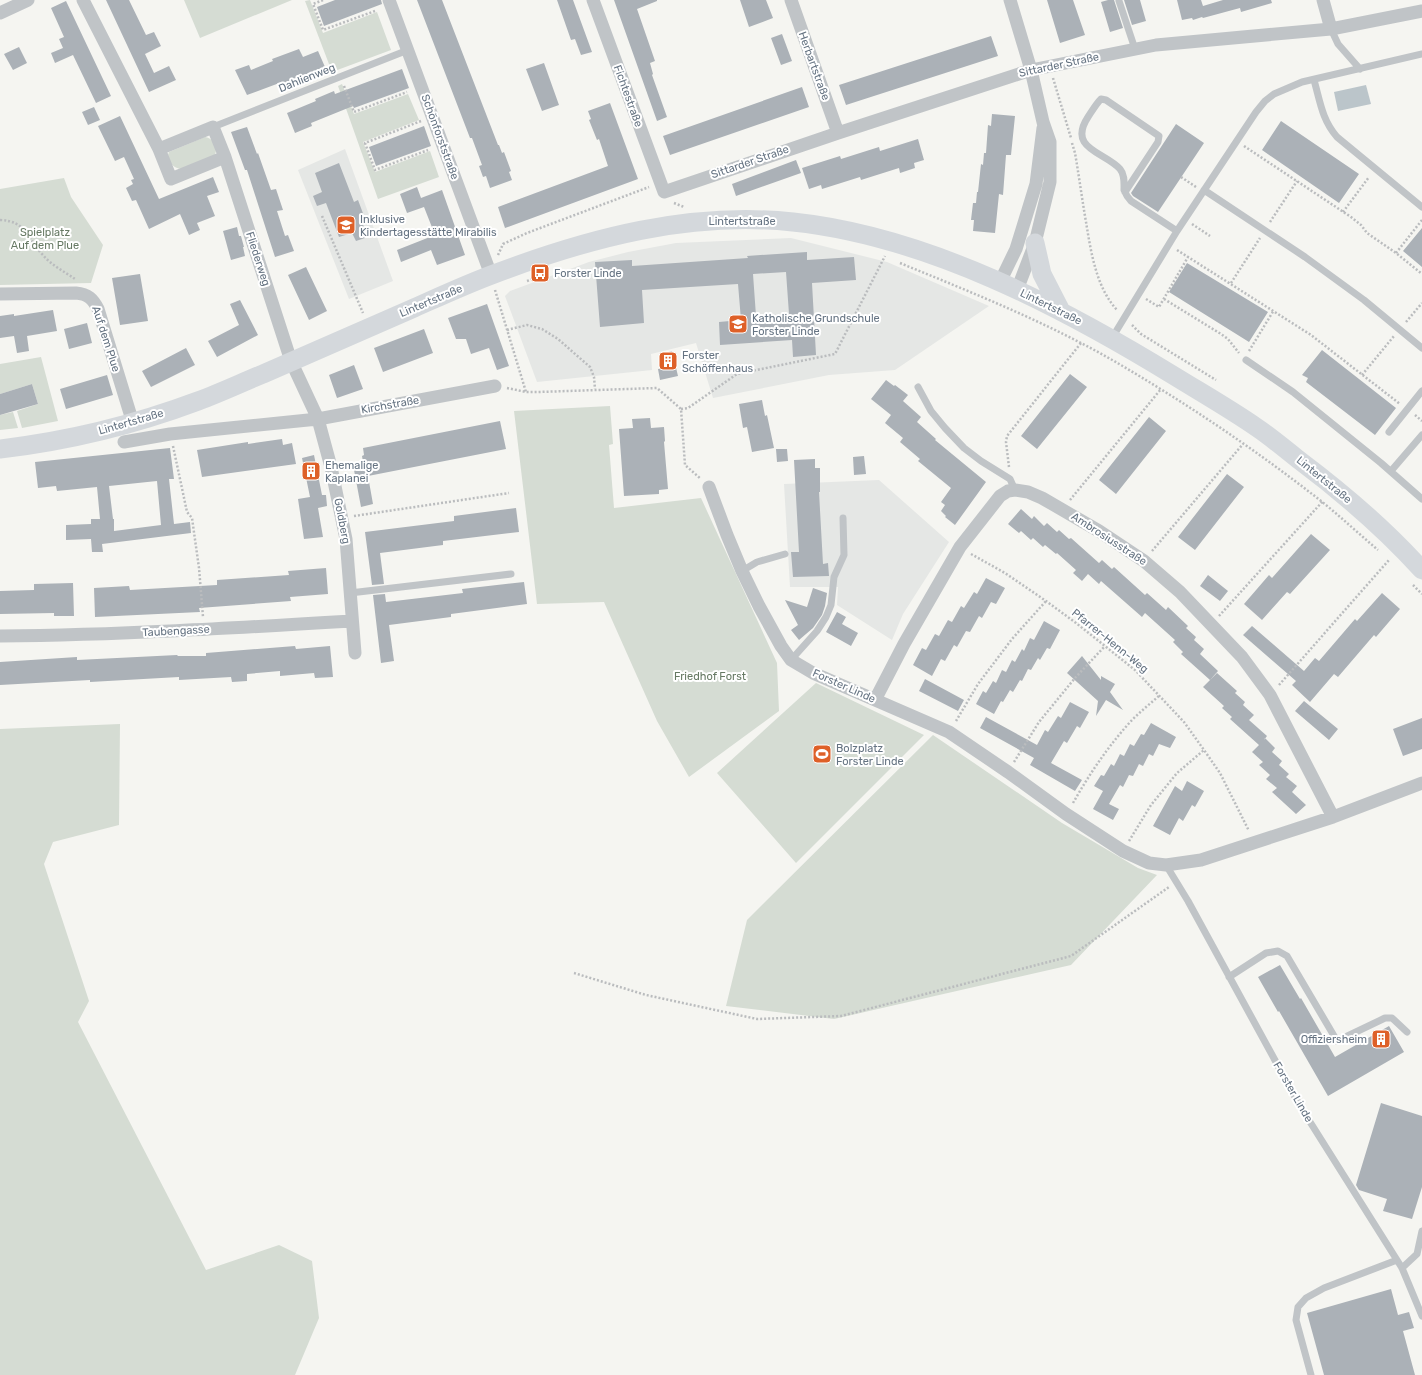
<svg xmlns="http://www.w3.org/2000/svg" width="1422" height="1375" font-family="Rubik,sans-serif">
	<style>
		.built { fill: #e5e7e5 }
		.green { fill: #d5dcd3 }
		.water { fill: #bbc5ca }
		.building { fill: #abb1b7; fill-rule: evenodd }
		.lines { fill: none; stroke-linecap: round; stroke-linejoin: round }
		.path { stroke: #babcbe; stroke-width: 2.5; stroke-dasharray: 2 2; stroke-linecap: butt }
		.service { stroke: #c0c4c7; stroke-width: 7 }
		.minor { stroke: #c0c4c7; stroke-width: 13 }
		.secondary { stroke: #d4d8dc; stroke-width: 19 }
		.labels { text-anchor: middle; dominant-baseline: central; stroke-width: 4; stroke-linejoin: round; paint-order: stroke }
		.street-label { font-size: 11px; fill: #657382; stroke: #fff }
		.poi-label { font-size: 11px; fill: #657382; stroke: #fff; text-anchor: start }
		.park-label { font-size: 11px; fill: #667963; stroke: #fff }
	</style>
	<rect width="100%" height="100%" fill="#f5f5f1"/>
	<path class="built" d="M 345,149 L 393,281 L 349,299 L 298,170 Z
		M 791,238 L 887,262 L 989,306 L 895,370 L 829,375 L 713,398 L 696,343 L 651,354 L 652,370 L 537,382 L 505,296 L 510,291 L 589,262 L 628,252 L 676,243 Z
		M 879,480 L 949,542 L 903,614 L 892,640 L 837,605 L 838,587 L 790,587 L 784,484 Z"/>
	<path class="green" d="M 184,0 L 292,0 L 200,38 Z
		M 310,0 L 323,33 L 377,12 L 391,50 L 332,72 L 305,1 Z
		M 342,84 L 354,114 L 408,94 L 419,120 L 363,142 L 375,172 L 430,151 L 439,177 L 378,199 L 338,86 Z
		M 205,137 C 214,138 219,149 214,156 L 182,169 C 172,168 170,163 168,155 L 169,152 Z
		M 64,178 L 71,197 L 103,245 L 91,283 L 0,285 L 0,189 Z
		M 41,357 L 58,421 L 22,428 L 17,411 L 38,404 L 32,384 L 0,394 L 0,364 Z
		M 610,406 L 613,444 L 609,445 L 614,508 L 701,498 L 777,663 L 779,711 L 689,777 L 657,721 L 604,602 L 537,604 L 514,411 Z
		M 13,412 L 18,428 L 0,430 L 0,415 Z
		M 816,683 L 924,735 L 796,863 L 717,773 Z
		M 120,724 L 119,825 L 53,842 L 44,864 L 89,1001 L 78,1022 L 206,1270 L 279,1245 L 312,1261 L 319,1318 L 295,1375 L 0,1375 L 0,729 Z
		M 933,735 L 1062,823 L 1138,868 L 1157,875 L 1071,965 L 834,1019 L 726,1006 L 747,920 Z"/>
	<path class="water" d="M 1366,85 L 1371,104 L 1338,111 L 1334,92 Z"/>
	<path class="building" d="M 106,0 L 129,0 L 146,35 L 154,32 L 161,46 L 145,54 L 154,73 L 169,66 L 176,80 L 149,92 Z
		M 335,0 L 381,0 L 382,4 L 324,26 L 317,7 Z
		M 417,0 L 442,0 L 498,145 L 499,145 L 502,153 L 504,152 L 511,171 L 509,172 L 512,180 L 490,188 L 486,176 L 483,177 L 479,166 L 482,165 L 472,138 L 470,138 Z
		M 557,0 L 573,0 L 592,52 L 581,55 L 575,39 L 571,40 Z
		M 614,0 L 657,0 L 657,1 L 637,9 L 655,61 L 650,63 L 653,74 L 652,75 L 667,117 L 657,121 Z
		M 740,0 L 766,0 L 773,18 L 749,27 Z
		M 1047,0 L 1073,0 L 1085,35 L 1060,43 Z
		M 1108,0 L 1114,0 L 1123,28 L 1110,32 L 1101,2 Z
		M 1124,0 L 1140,0 L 1146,21 L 1132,25 Z
		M 1177,0 L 1201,0 L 1203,6 L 1223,0 L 1271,0 L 1272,3 L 1241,12 L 1240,8 L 1203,18 L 1202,17 L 1193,20 L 1192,18 L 1182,20 Z
		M 66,1 L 111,96 L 96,103 L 73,55 L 55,63 L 51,53 L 63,48 L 59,39 L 64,37 L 51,8 Z
		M 782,34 L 792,61 L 781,65 L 771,38 Z
		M 991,36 L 998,56 L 846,105 L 839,85 Z
		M 19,47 L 27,63 L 13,70 L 4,54 Z
		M 299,49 L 303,57 L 318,51 L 325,67 L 282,84 L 282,82 L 247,95 L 235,70 L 249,65 L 251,70 L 273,61 L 272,59 Z
		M 544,63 L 559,105 L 542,111 L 526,69 Z
		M 402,69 L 409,88 L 354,108 L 353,106 L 311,123 L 312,126 L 295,133 L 287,113 L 316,101 L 315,99 L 334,91 L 335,94 Z
		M 802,87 L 809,107 L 670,155 L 663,136 Z
		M 610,103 L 638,179 L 505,228 L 498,207 L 608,166 L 599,139 L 597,140 L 589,120 L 591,119 L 588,111 Z
		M 94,107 L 100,120 L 88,125 L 82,112 Z
		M 992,114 L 1015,116 L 1011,155 L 1006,155 L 1003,195 L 999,194 L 995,233 L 973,231 L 974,220 L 971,220 L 973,203 L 976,203 L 977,192 L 978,192 L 981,164 L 983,165 L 984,153 L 986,153 L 988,125 L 991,126 Z
		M 120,116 L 159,199 L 213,177 L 219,192 L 207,196 L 215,216 L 197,223 L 200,230 L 189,235 L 180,214 L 149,229 L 136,200 L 132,201 L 126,188 L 133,184 L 131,180 L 134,179 L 124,157 L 115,161 L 98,126 Z
		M 1281,121 L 1359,174 L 1339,203 L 1262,150 Z
		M 1176,124 L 1204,143 L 1158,212 L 1133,196 L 1131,193 Z
		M 424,126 L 431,146 L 376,166 L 369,147 Z
		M 247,127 L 257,154 L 258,153 L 271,190 L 276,189 L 283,210 L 277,211 L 285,236 L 288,235 L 294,251 L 275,257 L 247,170 L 245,170 L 231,132 Z
		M 918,139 L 924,160 L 914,163 L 915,168 L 900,173 L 899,168 L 861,180 L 860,177 L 822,189 L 821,185 L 809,189 L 802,168 L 840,156 L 841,159 L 879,147 L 880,151 Z
		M 796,160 L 801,173 L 736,196 L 732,184 Z
		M 339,163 L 354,202 L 358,200 L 364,216 L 360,217 L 368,237 L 356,241 L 352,233 L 339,237 L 326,203 L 317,206 L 313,196 L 322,192 L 315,173 Z
		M 417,187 L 421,198 L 442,190 L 465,255 L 437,265 L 431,250 L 401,262 L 397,250 L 435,235 L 424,207 L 407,213 L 400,194 Z
		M 237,227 L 239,236 L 241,236 L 244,247 L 243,247 L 245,256 L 231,260 L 223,231 Z
		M 1422,228 L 1422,267 L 1403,251 Z
		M 807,252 L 807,260 L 854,257 L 856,280 L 812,283 L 816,355 L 793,357 L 792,340 L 720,345 L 719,322 L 741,320 L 738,284 L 642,290 L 644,323 L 600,327 L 595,262 L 632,260 L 632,266 L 748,258 L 747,256 ZM 786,272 L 789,314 L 756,316 L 753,274 Z
		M 1187,263 L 1268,312 L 1249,342 L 1169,292 Z
		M 306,267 L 327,311 L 309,320 L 288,275 Z
		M 140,274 L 148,321 L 120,325 L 112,278 Z
		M 240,300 L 258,335 L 217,357 L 208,341 L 239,325 L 230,304 Z
		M 487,304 L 509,366 L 497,370 L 489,348 L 471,354 L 466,339 L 456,339 L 448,318 Z
		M 53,310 L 57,331 L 27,336 L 29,351 L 17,353 L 14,336 L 0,338 L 0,316 L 14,314 L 14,316 Z
		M 87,323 L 92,343 L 69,349 L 64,329 Z
		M 424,329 L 433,353 L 383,372 L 374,348 Z
		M 186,348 L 195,365 L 151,387 L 142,371 Z
		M 1322,350 L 1396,408 L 1375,435 L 1306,382 L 1308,378 L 1302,375 Z
		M 672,351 L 678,376 L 660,380 L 658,369 L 664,368 L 661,354 Z
		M 354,365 L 363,389 L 337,398 L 329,375 Z
		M 1070,374 L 1087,387 L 1037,449 L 1021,436 Z
		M 107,375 L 113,395 L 66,409 L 60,389 Z
		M 886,380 L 894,386 L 895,385 L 908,395 L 903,401 L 921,417 L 917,422 L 936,439 L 935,440 L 986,482 L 955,525 L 945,517 L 946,516 L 941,511 L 945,505 L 941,502 L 951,488 L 918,461 L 920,459 L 900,442 L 903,438 L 885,423 L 891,415 L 871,399 Z
		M 32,384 L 38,404 L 0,415 L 0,394 Z
		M 762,400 L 765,416 L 767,415 L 774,448 L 752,452 L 747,427 L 743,428 L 739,404 Z
		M 1149,417 L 1166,431 L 1116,494 L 1099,480 Z
		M 650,418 L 651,428 L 664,427 L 665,441 L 664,442 L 668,489 L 659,490 L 659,494 L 624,496 L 619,429 L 633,428 L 632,419 Z
		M 500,421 L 506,449 L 368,476 L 373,504 L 361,507 L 354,470 L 364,468 L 362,456 L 364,455 L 363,448 Z
		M 282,439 L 283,445 L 292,443 L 296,464 L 202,477 L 197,450 L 248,442 L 248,444 Z
		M 170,448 L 174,479 L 169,479 L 174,524 L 190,522 L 191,533 L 102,544 L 103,552 L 92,552 L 91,539 L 66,540 L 66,525 L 91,524 L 91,519 L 100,519 L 97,487 L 57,491 L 56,486 L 38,488 L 35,462 ZM 157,481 L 161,525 L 114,531 L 114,519 L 113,519 L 109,486 Z
		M 776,449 L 787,449 L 788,461 L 777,462 Z
		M 314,455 L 322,495 L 326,495 L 327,506 L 318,508 L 323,537 L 304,539 L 298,499 L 310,497 L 302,458 Z
		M 864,456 L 866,474 L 854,475 L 853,457 Z
		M 815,459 L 815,468 L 820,468 L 820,492 L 819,492 L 823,564 L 828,563 L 829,576 L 793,577 L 791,552 L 799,552 L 794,460 Z
		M 1227,474 L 1244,487 L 1195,550 L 1178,537 Z
		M 516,508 L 519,532 L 443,541 L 443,545 L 380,553 L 384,584 L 372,585 L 365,532 L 454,521 L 454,516 Z
		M 1021,509 L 1032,519 L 1034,516 L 1044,526 L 1047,523 L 1057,532 L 1059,530 L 1069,539 L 1071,538 L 1099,563 L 1102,560 L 1112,569 L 1114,567 L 1145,595 L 1147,593 L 1166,610 L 1168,607 L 1188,626 L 1186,628 L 1196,637 L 1194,640 L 1204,649 L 1200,654 L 1218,671 L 1210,680 L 1181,654 L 1183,652 L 1173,642 L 1175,640 L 1145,613 L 1142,617 L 1101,581 L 1099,584 L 1088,574 L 1082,581 L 1073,573 L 1076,570 L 1057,553 L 1056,554 L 1045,545 L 1043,547 L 1033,538 L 1031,540 L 1021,531 L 1019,533 L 1008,524 Z
		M 1311,534 L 1330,550 L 1290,594 L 1287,592 L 1262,620 L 1244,604 L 1269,575 L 1272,578 Z
		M 326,568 L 328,594 L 290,597 L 291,601 L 199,608 L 200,612 L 95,617 L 94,588 L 129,586 L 130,590 L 217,585 L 217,580 L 289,575 L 288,571 Z
		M 1208,575 L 1228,591 L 1220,601 L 1200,586 Z
		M 986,578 L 1005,588 L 996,604 L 991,602 L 982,618 L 979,616 L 970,632 L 966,631 L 957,647 L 954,645 L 945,661 L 941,659 L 932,676 L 913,665 L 922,648 L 926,650 L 935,634 L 939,636 L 948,620 L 952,622 L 961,606 L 964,608 L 974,592 L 977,594 Z
		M 524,582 L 527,604 L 451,614 L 451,617 L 389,625 L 394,661 L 381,663 L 373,595 L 385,594 L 386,602 L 463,593 L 462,589 Z
		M 73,583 L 74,616 L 54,616 L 54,613 L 0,614 L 0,591 L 34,590 L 34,584 Z
		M 813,588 L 827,593 L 825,606 L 822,615 L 813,628 L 799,640 L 791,630 L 798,625 L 785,600 L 807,607 Z
		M 1382,593 L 1400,609 L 1376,637 L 1374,635 L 1338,677 L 1334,674 L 1310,702 L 1292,685 L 1296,681 L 1243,635 L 1252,626 L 1304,671 L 1315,658 L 1319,661 L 1355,619 L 1357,621 Z
		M 837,612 L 846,617 L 842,624 L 858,633 L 851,646 L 826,632 Z
		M 1044,621 L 1060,630 L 1050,649 L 1047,648 L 1040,660 L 1038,658 L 1031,670 L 1028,669 L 1022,681 L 1020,680 L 1013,692 L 1010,690 L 1003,702 L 1001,701 L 994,714 L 976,704 L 983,691 L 986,693 L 993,681 L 996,683 L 1002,670 L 1006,672 L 1012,660 L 1015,662 L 1022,649 L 1024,651 L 1030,638 L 1034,640 Z
		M 295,646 L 296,649 L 330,646 L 333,677 L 315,678 L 314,673 L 280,676 L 280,671 L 247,674 L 247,681 L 232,682 L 231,677 L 179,680 L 179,677 L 90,682 L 90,680 L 0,685 L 0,662 L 77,657 L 77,660 L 177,655 L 178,656 L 206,656 L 206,653 Z
		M 1082,656 L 1101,680 L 1101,676 L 1115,684 L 1110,692 L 1123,710 L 1106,700 L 1096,716 L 1098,701 L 1067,673 Z
		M 1217,673 L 1237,691 L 1235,693 L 1245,702 L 1243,705 L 1254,715 L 1249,720 L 1267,736 L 1264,740 L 1265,738 L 1275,748 L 1272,752 L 1282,761 L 1279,765 L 1289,774 L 1286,777 L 1297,786 L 1292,792 L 1306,805 L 1296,814 L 1272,792 L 1277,788 L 1266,779 L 1270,775 L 1259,765 L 1263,762 L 1252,752 L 1259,745 L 1230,719 L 1232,717 L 1222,708 L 1224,706 L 1203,687 Z
		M 925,679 L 964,700 L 958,711 L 919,691 Z
		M 1304,701 L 1338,729 L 1329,740 L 1295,711 Z
		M 1070,702 L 1089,712 L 1080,728 L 1077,726 L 1067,743 L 1064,741 L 1051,763 L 1082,780 L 1075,791 L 1030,765 L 1034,758 L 980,728 L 986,717 L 1037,745 L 1045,730 L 1048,732 L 1058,716 L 1061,718 Z
		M 1422,718 L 1422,749 L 1403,756 L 1393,729 Z
		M 1151,723 L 1176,737 L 1170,748 L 1159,744 L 1153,756 L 1149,754 L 1143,766 L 1139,764 L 1133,776 L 1129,775 L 1123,787 L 1120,785 L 1109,804 L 1119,809 L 1113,820 L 1093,809 L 1103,791 L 1094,786 L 1101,775 L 1104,776 L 1111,764 L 1114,766 L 1120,754 L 1124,756 L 1130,744 L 1134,746 L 1141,734 L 1144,735 Z
		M 1187,781 L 1204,791 L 1195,807 L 1192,805 L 1183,821 L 1179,818 L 1170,835 L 1153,826 L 1175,786 L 1182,791 Z
		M 1280,965 L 1300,999 L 1301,998 L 1335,1057 L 1389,1026 L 1404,1052 L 1328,1096 L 1279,1011 L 1278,1012 L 1258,977 Z
		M 1381,1103 L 1422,1116 L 1422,1187 L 1412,1219 L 1383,1211 L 1387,1199 L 1359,1190 L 1356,1185 Z
		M 1391,1289 L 1398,1315 L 1409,1312 L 1414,1328 L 1403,1331 L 1415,1375 L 1324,1375 L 1307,1313 Z"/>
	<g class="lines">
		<path class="path" d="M 323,0 L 313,4 L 323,30 L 375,11
			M 1053,78 L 1071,138
			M 344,86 L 354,112 L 407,92
			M 421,121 L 365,143 L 375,170 L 428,150
			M 1072,143 L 1075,153 C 1079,176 1082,199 1086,222 C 1091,252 1096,287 1117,310
			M 1244,146 L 1351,217 L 1361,225 L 1367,233 L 1396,253 L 1422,274
			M 1181,177 L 1196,187
			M 674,203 L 684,207
			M 1343,212 L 1369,177
			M 322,216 L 363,313
			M 0,220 C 27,221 27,239 43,255 C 51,265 65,272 75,279
			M 1270,222 L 1297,181
			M 1192,224 L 1210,236
			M 1177,250 L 1311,335 L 1400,404
			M 1396,253 L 1422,220
			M 498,255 L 503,244 L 527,233 L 649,187
			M 900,263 C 973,293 1046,322 1114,361 C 1186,403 1256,450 1321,501 C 1341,517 1359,534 1378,550
			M 527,281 L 541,276
			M 1231,283 L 1260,238
			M 495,290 L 526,392
			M 1146,299 L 1159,307 L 1188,257
			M 1164,299 L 1221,334 L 1228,339 L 1239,353
			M 1406,322 L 1422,303
			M 1132,325 L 1141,334 L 1216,380
			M 507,330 L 527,325 L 542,329 L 558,339 L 590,367 L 594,377 L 595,389
			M 1249,351 L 1274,310
			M 1362,375 L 1394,336
			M 507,388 L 526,392 L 538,392 L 657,388 L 681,409 L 685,465 L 701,479
			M 681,409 L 688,408 L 737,374 L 835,354 L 885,256
			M 1415,415 L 1422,421
			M 173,446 L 187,512 L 192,518 L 199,568 L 203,617
			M 1009,467 L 1006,442 L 1007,436 L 1081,343
			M 1070,500 L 1161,389
			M 354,516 L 509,493
			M 1152,551 L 1243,444
			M 971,554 L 1005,573 L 1046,601 L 1076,623 L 1135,670 L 1184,722 L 1204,750 L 1220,773 L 1249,831
			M 1413,585 L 1422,594
			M 1219,616 L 1323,501
			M 1279,685 L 1389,560
			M 956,721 L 978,684 L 1012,639 L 1046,601
			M 1014,762 L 1039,722 L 1075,678 L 1105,646
			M 1073,803 C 1090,773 1109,745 1132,720 C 1141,711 1151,703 1160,695
			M 1129,841 L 1151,805 L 1177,773 L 1204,750
			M 574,973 L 646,995 L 757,1019 L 841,1016 L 1071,956 L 1169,887"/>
		<path class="service" d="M 1119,1 L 1135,49
			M 1331,29 L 1338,44 L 1360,69
			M 1314,80 C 1320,101 1322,120 1337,137 L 1422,207
			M 213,127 L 408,50
			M 1204,190 L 1305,257 L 1364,300 L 1422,348
			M 1125,192 L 1158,142 L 1159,136 L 1106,100 L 1101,99 C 1096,104 1092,111 1088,117 C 1067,149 1105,152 1120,169 C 1125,175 1124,183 1124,190 C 1126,195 1128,198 1131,201 L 1177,231
			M 1112,338 L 1177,231 L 1256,112 L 1265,101 L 1274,94 L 1302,82 L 1422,54
			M 1246,360 L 1293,392 L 1381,463 L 1422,499
			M 918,387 L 931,411 L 945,428 L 964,448 L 981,461 L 1010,479 L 1015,490
			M 1389,432 L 1422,391
			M 1391,471 L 1422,435
			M 742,571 L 757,562 L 785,554
			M 350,593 L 511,574
			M 791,660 L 817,631 L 826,617 L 831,605 L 834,577 L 844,555 L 843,518
			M 1166,865 L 1188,901 L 1300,1106 L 1402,1268 L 1422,1316
			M 1229,977 L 1266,953 L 1278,951 L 1287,956 L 1337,1041 L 1385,1018 L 1392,1018 L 1407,1032
			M 1402,1268 L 1417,1254 L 1422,1231
			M 1311,1375 L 1296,1320 L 1298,1307 L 1306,1298 L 1324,1288 L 1397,1260"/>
		<path class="minor" d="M 83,0 L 159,149
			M 389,0 L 491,275
			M 593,0 L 664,192 L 838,133 L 1031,70 L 1156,45 L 1331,29 L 1422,11
			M 791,0 L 838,133
			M 1010,0 L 1031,70 L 1043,122 L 1050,142 L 1050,182 L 1035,243 L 1017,290
			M 1323,0 L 1331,29
			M 0,13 L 28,0
			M 225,157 L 171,179 L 159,149 L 213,127 L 225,157 L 291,361 L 318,419 L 331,467 L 346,539 L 355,653
			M 1000,282 L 1016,249 L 1036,184 L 1043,128
			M 0,294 L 76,293 C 88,294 93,299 98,309 L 133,423
			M 124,442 L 170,434 L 318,419 L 495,386
			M 709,487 L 727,535 L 742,571 L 759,606 L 781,646 L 791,660 L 813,673 L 949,732 L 1008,772 L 1066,814 L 1123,851 L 1149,863 L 1166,865 L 1201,860 L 1333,817 L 1422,783
			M 0,636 C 117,635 235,628 352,621
			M 875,700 L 904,644 L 960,547 L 1000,496 L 1008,491 L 1015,490 L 1028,492 L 1042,498 L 1099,531 L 1144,561 L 1180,592 L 1242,657 L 1270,695 L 1333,817"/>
		<path class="secondary" d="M 1035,243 L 1042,274 L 1061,311
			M 0,449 C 68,441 134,425 198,401 C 220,393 241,383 263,374 C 314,352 364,330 414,308 C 441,296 467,284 494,274 C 589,238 690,211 793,222 C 927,236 1062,307 1176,377 C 1202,393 1230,409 1256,427 C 1271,437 1285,449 1299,460 C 1343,493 1385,529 1422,570"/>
	</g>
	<defs>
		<symbol id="school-square" viewBox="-11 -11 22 22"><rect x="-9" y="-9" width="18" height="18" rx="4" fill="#de6028" stroke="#fff"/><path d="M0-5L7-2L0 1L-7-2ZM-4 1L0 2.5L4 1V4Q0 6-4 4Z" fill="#fff"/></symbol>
		<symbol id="bus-square" viewBox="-11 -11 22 22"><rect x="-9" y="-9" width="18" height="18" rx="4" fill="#de6028" stroke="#fff"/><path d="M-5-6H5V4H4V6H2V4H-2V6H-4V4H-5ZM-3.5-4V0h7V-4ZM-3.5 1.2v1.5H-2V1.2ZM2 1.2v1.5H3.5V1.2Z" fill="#fff"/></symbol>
		<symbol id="building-square" viewBox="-11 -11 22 22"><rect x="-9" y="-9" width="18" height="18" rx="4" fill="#de6028" stroke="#fff"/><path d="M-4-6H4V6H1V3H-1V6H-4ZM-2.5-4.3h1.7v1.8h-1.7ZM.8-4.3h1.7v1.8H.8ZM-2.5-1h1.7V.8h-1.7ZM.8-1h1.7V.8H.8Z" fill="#fff"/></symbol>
		<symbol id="stadium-square" viewBox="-11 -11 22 22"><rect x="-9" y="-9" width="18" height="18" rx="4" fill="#de6028" stroke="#fff"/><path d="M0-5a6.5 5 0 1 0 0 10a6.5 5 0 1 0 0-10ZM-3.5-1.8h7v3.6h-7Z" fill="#fff"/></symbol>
	</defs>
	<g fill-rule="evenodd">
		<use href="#school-square" x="335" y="214" width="22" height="22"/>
		<use href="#bus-square" x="529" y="262" width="22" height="22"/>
		<use href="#school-square" x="727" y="313" width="22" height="22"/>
		<use href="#building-square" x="657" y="350" width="22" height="22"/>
		<use href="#building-square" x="300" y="460" width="22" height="22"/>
		<use href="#stadium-square" x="811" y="743" width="22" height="22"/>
		<use href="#building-square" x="1370" y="1028" width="22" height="22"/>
	</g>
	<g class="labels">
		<g class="street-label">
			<text transform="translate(1059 65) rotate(-12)">Sittarder Straße</text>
			<text transform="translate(814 66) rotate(70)">Herbartstraße</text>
			<text transform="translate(307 78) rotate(-22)">Dahlienweg</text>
			<text transform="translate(628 96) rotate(70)">Fichtestraße</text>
			<text transform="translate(440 137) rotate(70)">Schönforststraße</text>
			<text transform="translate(750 162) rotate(-19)">Sittarder Straße</text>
			<text x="742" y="221">Lintertstraße</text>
			<text transform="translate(258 259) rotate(72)">Fliederweg</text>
			<text transform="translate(431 301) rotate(-23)">Lintertstraße</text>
			<text transform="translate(1051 307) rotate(26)">Lintertstraße</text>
			<text transform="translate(106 339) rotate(72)">Auf dem Plue</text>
			<text transform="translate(390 405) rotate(-10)">Kirchstraße</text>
			<text transform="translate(131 422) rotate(-16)">Lintertstraße</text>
			<text transform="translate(1324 480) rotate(39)">Lintertstraße</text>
			<text transform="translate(342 521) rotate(79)">Goldberg</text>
			<text transform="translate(1109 539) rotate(33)">Ambrosiusstraße</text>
			<text transform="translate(176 631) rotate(-3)">Taubengasse</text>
			<text transform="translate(1110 641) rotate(39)">Pfarrer-Henn-Weg</text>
			<text transform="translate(844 686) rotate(24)">Forster Linde</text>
			<text transform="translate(1293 1092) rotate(60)">Forster Linde</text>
		</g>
		<g class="poi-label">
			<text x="360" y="219">Inklusive<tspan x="360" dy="13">Kindertagesstätte Mirabilis</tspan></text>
			<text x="554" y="273">Forster Linde</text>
			<text x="752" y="318">Katholische Grundschule<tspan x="752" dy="13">Forster Linde</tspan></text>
			<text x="682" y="355">Forster<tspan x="682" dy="13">Schöffenhaus</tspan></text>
			<text x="325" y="465">Ehemalige<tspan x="325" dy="13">Kaplanei</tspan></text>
			<text x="836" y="748">Bolzplatz<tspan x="836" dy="13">Forster Linde</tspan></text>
			<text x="1367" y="1039" text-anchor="end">Offiziersheim</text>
		</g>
		<g class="park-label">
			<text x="45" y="232">Spielplatz<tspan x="45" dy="13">Auf dem Plue</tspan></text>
			<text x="710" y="676">Friedhof Forst</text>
		</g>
	</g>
</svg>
